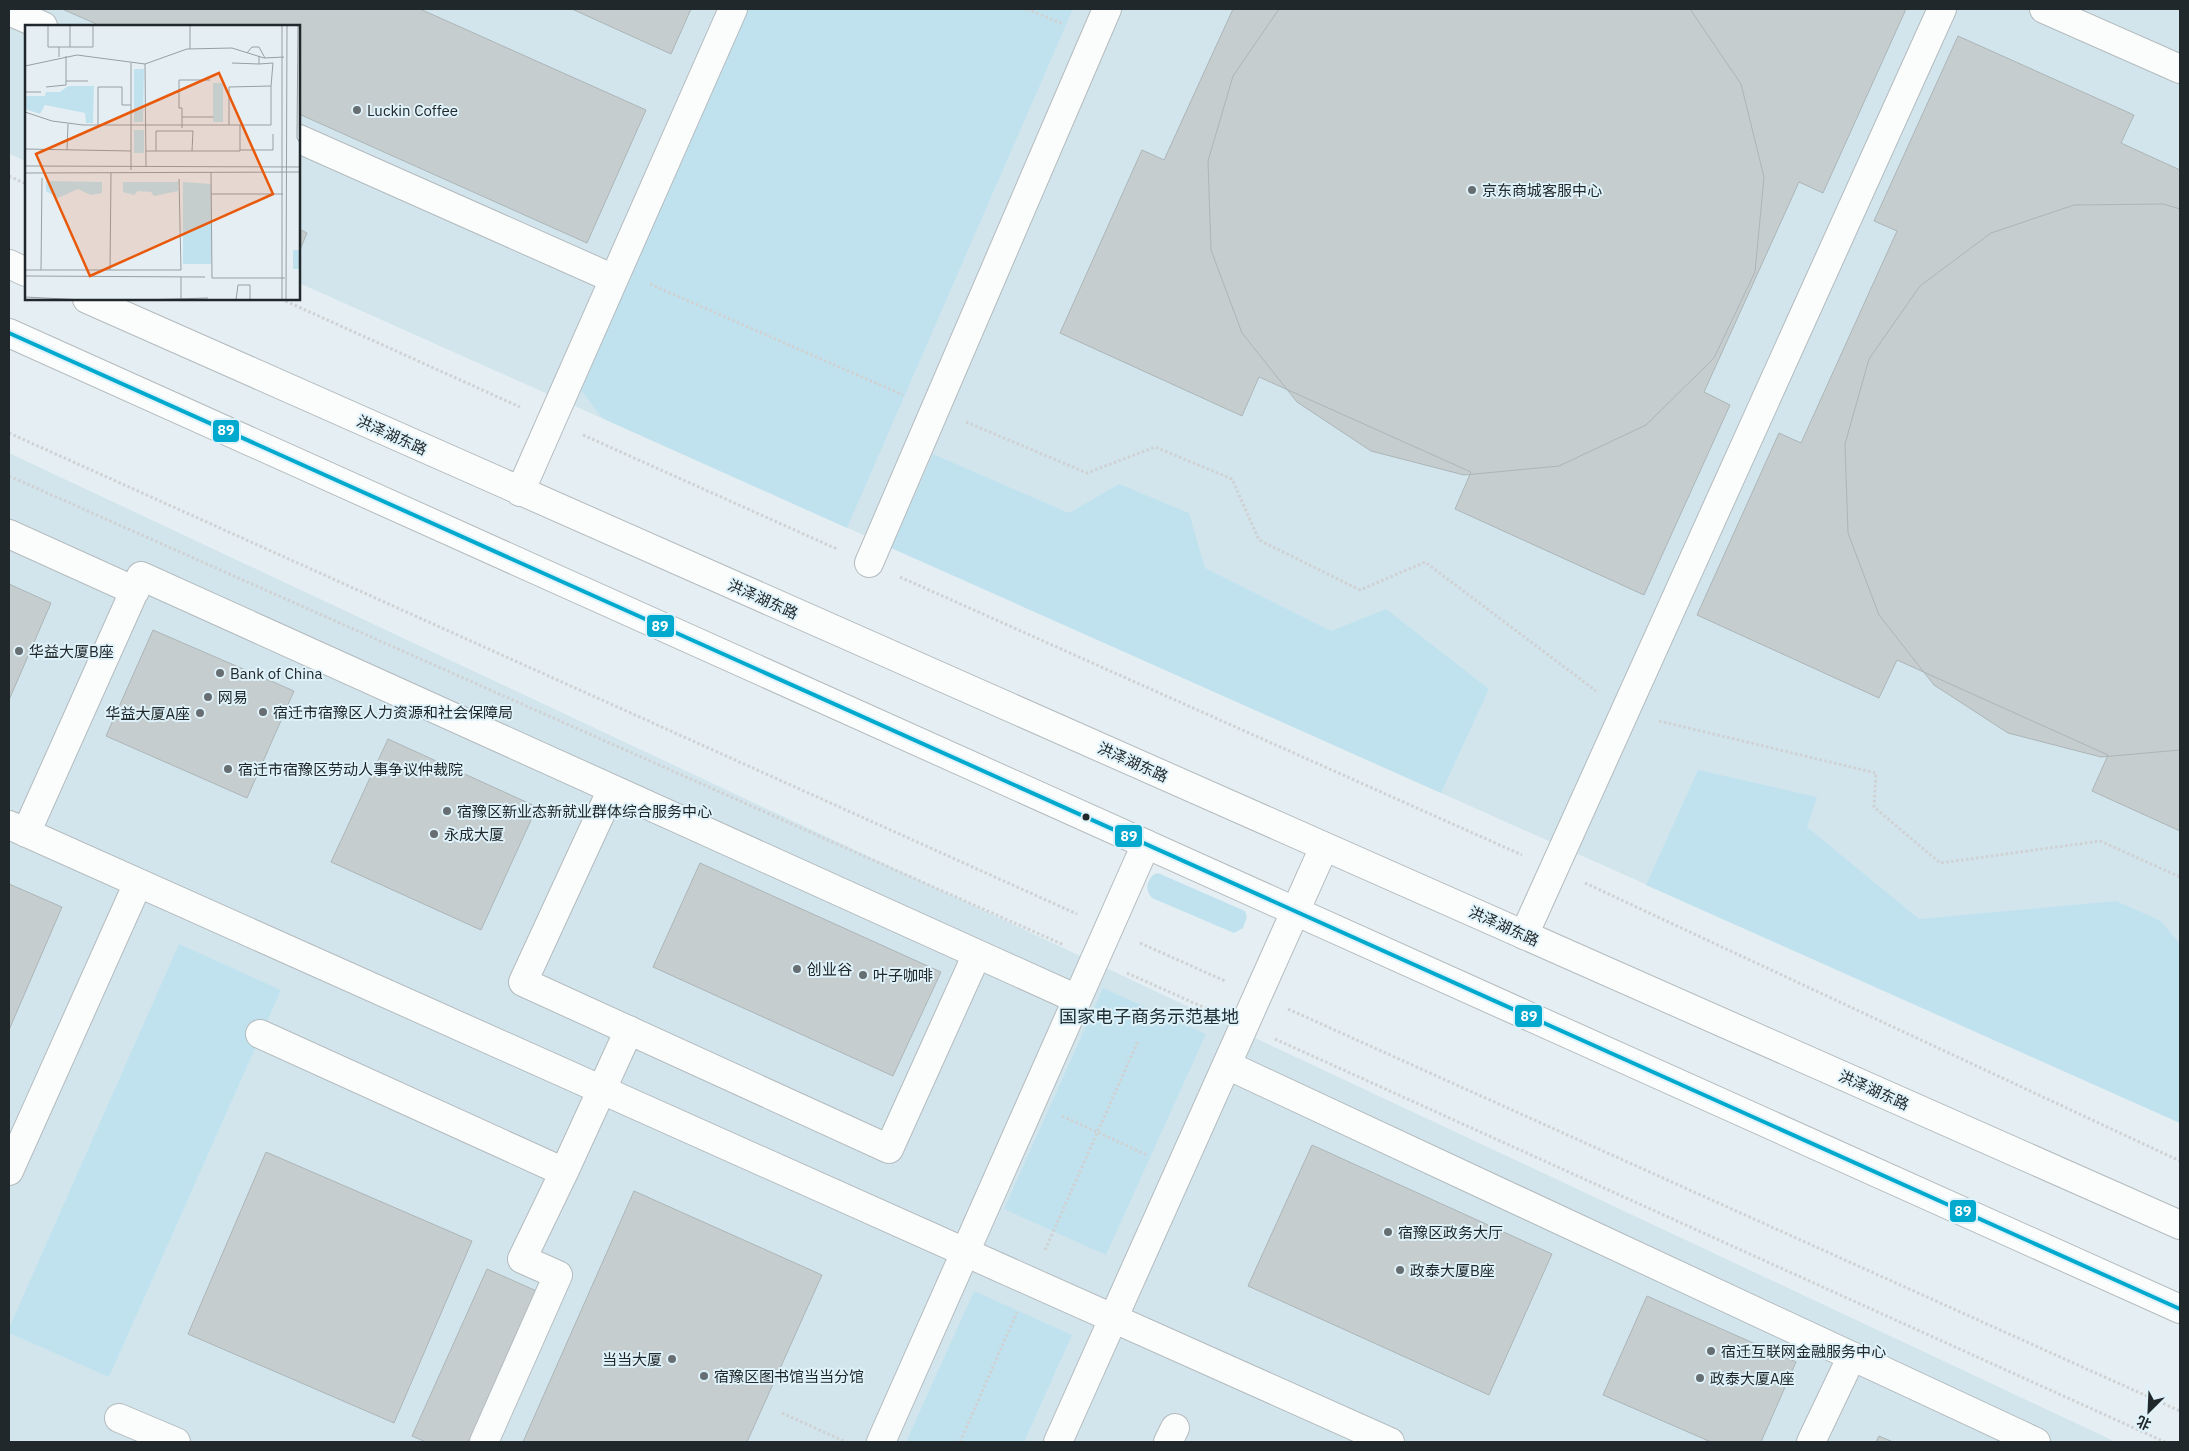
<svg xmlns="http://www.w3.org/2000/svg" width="2189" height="1451" font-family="'IBM Plex Sans','Noto Sans SC',sans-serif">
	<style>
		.built { fill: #d2e5ec }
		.green { fill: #c0e2ef }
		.building { fill: #c5cdcf; stroke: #acb5b7 }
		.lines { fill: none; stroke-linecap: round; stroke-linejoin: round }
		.minor-casing { stroke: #b4bbbe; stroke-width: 30 }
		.major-casing { stroke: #b4bbbe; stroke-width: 30 }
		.path { stroke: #cfd1d3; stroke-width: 3; stroke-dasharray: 2.5 2.5; stroke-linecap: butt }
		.minor { stroke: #fbfdfd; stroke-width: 28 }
		.major { stroke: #fbfdfd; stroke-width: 28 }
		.bus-1-casing { stroke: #dff2f9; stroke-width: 8 }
		.bus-1 { stroke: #00a9ce; stroke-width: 4 }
		.poi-dot { fill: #666e71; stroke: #dff2f9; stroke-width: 2 }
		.bus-dot { fill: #21282b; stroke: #dff2f9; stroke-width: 2 }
		.labels { text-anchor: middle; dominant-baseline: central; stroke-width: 4; stroke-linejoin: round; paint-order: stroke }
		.poi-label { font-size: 15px; fill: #21282b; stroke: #dff2f9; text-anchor: start }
		.street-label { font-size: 15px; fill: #21282b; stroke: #dff2f9 }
		.quarter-label { font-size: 18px; fill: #202f34; stroke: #dff2f9 }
		.inset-road { fill: none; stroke: #979fa3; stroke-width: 1 }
		.view { fill: #e8590c; fill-opacity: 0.15; stroke: #e8590c; stroke-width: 2.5 }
		.inset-edge { fill: none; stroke: #21282b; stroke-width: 2.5 }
		.line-badge { stroke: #dff2f9; stroke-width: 2 }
		.badge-label { font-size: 14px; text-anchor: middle; font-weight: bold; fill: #fff }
	</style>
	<rect width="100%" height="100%" fill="#e5eff3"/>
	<path class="built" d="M 9,9 L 2180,9 L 2180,1123 L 299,283 L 299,26 L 26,26 L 26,161 L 9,154 Z
		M 9,453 L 2116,1442 L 9,1442 Z"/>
	<path class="green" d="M 738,9 L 1073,9 L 847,528 L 602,418 L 573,379 Z
		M 933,454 L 1069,513 L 1119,484 L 1189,513 L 1205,568 L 1331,631 L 1386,609 L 1489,689 L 1441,793 L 891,548 Z
		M 1698,770 L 1817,797 L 1807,827 L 1919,919 L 2116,901 L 2161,921 L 2180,944 L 2180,1123 L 1646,885 Z
		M 1158,873 L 1245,911 L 1247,917 L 1243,928 L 1234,933 L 1152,898 C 1145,890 1146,883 1153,875 Z
		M 179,944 L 281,990 L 109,1377 L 9,1333 L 9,1328 Z
		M 1103,988 L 1206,1034 L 1106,1255 L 1004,1209 Z
		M 974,1291 L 1072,1335 L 1024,1442 L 906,1442 Z"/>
	<path class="building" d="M 62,9 L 420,9 L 646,110 L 587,243 L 299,114 L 299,26 L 101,26 Z
		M 572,9 L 691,9 L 671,54 Z
		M 1233,9 L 1906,9 L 1823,193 L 1799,182 L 1704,392 L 1730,405 L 1644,595 L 1455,509 L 1471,472 L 1259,377 L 1242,416 L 1060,333 L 1142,150 L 1164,160 Z
		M 1279,9 L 1690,9 L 1741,84 L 1764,177 L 1755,272 L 1714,358 L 1646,425 L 1559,466 L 1464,475 L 1371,451 L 1297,402 L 1242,333 L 1211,250 L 1208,161 L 1233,76 Z
		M 1958,36 L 2134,115 L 2121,143 L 2180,170 L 2180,831 L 2092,791 L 2108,755 L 1897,660 L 1879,698 L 1697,615 L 1779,433 L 1801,443 L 1897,231 L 1874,221 Z
		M 2163,204 L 2180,209 L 2180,750 L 2101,757 L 2008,733 L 1934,685 L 1879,615 L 1848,533 L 1845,444 L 1869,359 L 1920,286 L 1991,233 L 2074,205 Z
		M 299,229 L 307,233 L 299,252 Z
		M 9,584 L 51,603 L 9,700 Z
		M 153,630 L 294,691 L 247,798 L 106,736 Z
		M 388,739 L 537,807 L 481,930 L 331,862 Z
		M 700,863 L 941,972 L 893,1076 L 653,967 Z
		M 9,884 L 62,907 L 9,1030 Z
		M 1312,1145 L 1552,1254 L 1489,1395 L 1248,1286 Z
		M 266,1152 L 472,1241 L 394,1423 L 188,1334 Z
		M 634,1191 L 822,1275 L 747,1442 L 523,1442 Z
		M 487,1269 L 541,1293 L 474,1442 L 426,1442 L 412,1436 Z
		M 1647,1296 L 1796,1362 L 1761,1442 L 1711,1442 L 1603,1395 Z
		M 1879,1436 L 1893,1442 L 1876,1442 Z"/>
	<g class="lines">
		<defs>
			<path id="minor" d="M 2044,9 L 2180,69
				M 9,11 L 43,26
				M 299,139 L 614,279
				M 520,492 L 733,9
				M 9,534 L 135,591
				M 869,563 L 1107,9
				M 612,789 L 523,982 L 889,1149 L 977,954
				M 9,825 L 1390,1442
				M 26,833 L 141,576 L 1077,999
				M 1524,935 L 1942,9
				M 260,1034 L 564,1172 L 629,1030
				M 1227,1065 L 2036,1442
				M 9,1171 L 138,883
				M 119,1418 L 176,1442
				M 484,1442 L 558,1275 L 522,1259 L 564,1172
				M 881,1442 L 1146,844
				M 1058,1442 L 1324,847
				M 1168,1442 L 1175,1428
				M 1811,1442 L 1852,1356"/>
			<path id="major" d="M 9,264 L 26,272
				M 87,299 L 2180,1225
				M 9,333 L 2180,1309"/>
		</defs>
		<use href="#minor" class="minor-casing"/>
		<use href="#major" class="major-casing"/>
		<path class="path" d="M 1027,9 L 1063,24
			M 9,176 L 26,184
			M 650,284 L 903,395
			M 281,299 L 520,407
			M 966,422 L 1087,473 L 1155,447 L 1232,479 L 1259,540 L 1360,590 L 1425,562 L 1596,691
			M 9,433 L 1077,914
			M 583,435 L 837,549
			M 9,476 L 1064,945
			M 900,577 L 1522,855
			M 1659,721 L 1876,773 L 1874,807 L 1940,863 L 2100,841 L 2178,876 L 2180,879
			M 1585,883 L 2180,1161
			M 1140,943 L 1225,981
			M 1127,973 L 1212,1011
			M 1288,1009 L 2180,1411
			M 1275,1039 L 2165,1442
			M 1062,1116 L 1147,1155
			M 1045,1250 L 1138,1041
			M 782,1413 L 846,1442
			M 960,1442 L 1017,1312"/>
		<use href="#minor" class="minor"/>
		<use href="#major" class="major"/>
		<defs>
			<path id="bus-1" d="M 9,333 L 2180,1309"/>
		</defs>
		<use href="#bus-1" class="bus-1-casing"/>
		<use href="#bus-1" class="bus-1"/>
	</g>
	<g class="poi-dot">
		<circle cx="357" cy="110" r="5"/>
		<circle cx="1472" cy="190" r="5"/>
		<circle cx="19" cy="651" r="5"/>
		<circle cx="220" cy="673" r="5"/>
		<circle cx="208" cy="697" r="5"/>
		<circle cx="263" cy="712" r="5"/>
		<circle cx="200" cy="713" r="5"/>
		<circle cx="228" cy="769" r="5"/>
		<circle cx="447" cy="811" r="5"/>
		<circle cx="434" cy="834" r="5"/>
		<circle cx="797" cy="969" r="5"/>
		<circle cx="863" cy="975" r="5"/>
		<circle cx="1388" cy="1232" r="5"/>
		<circle cx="1400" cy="1270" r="5"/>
		<circle cx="1711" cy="1351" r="5"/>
		<circle cx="672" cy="1359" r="5"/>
		<circle cx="704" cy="1376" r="5"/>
		<circle cx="1700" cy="1378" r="5"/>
	</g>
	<circle class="bus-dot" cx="1086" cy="817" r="4.5"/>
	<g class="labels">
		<g class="poi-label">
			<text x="367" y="110">Luckin Coffee</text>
			<text x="1482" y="190">京东商城客服中心</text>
			<text x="29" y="651">华益大厦B座</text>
			<text x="230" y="673">Bank of China</text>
			<text x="218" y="697">网易</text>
			<text x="273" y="712">宿迁市宿豫区人力资源和社会保障局</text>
			<text x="190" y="713" text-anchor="end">华益大厦A座</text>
			<text x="238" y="769">宿迁市宿豫区劳动人事争议仲裁院</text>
			<text x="457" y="811">宿豫区新业态新就业群体综合服务中心</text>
			<text x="444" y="834">永成大厦</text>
			<text x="807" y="969">创业谷</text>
			<text x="873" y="975">叶子咖啡</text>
			<text x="1398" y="1232">宿豫区政务大厅</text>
			<text x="1410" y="1270">政泰大厦B座</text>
			<text x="1721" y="1351">宿迁互联网金融服务中心</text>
			<text x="662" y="1359" text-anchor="end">当当大厦</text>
			<text x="714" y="1376">宿豫区图书馆当当分馆</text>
			<text x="1710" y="1378">政泰大厦A座</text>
		</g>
		<g class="street-label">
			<text transform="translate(392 435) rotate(24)">洪泽湖东路</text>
			<text transform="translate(763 599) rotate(24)">洪泽湖东路</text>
			<text transform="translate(1133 762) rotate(24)">洪泽湖东路</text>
			<text transform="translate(1504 926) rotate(24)">洪泽湖东路</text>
			<text transform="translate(1874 1090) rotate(24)">洪泽湖东路</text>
		</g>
		<g class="quarter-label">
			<text x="1149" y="1016">国家电子商务示范基地</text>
		</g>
	</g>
	<g transform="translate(25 25)">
		<rect width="275" height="275" fill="#e5eff3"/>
		<path d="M 109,44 L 119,44 L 118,97 L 109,97 ZM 188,58 L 198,58 L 198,97 L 188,97 ZM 43,61 L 69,61 L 68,98 L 61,98 L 60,88 L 20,80 L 15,89 L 0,84 L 0,71 L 20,71 L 21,67 L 35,67 ZM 109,105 L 119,105 L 119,128 L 109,128 ZM 21,156 L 77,157 L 77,168 L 66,170 L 53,164 L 33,173 L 21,166 ZM 98,157 L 153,157 L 153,166 L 129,171 L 126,167 L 113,166 L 109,170 L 98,167 ZM 158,157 L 186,159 L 186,239 L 158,239 ZM 268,225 L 275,225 L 275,244 L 268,244 Z" fill="#c0e2ef"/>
		<path class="inset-road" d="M 23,0 L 23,22 L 34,22M 257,0 L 257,275M 273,0 L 272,113 L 275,118M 45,22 L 68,22 L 68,0M 165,24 L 165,0M 222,28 L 227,22 L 234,22 L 240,33M 234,31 L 234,39 L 248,38 L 246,61M 34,32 L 34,22 L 45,22 L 45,0M 106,38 L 106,145M 207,38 L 234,39M 120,39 L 121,141M 0,41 L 52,30 L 120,39 L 162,24 L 207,23 L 239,33 L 259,32M 41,56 L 63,56M 21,62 L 41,60 L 41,31M 0,67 L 16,67M 0,87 L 27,96 L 58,100 L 246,100 L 246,61 L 204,62 L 204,100M 157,92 L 157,83 L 154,83 L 154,55 L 185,55M 73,100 L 73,62 L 97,62 L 97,80 L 106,80M 157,103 L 157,92 L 188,92M 0,124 L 106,126M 42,125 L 43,99M 215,125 L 248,125 L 248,109M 121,126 L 215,126 L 215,100M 131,126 L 131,106 L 168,106 L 167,126M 0,141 L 275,142M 186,147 L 187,253 L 260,253M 0,148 L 275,147M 186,169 L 258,169M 0,245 L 156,245 L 154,154M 16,245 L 17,153M 85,245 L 86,148M 156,252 L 156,274M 0,272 L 59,275M 0,275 L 0,251 L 180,252M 115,275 L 183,273M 211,275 L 213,260 L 225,260 L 225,275M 261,275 L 262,0"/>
		<path class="view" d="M 194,48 L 248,169 L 65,251 L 11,129 Z"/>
		<rect width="275" height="275" class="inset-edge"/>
	</g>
	<g class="line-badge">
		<rect x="212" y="419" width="28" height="24" rx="5" fill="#00a9ce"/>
		<rect x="646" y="614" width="29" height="24" rx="5" fill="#00a9ce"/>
		<rect x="1114" y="824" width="29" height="24" rx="5" fill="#00a9ce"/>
		<rect x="1514" y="1004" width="29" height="24" rx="5" fill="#00a9ce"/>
		<rect x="1949" y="1199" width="28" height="24" rx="5" fill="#00a9ce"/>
	</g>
	<g class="badge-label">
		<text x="226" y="435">89</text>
		<text x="660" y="631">89</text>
		<text x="1129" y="841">89</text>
		<text x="1529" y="1021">89</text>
		<text x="1963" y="1216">89</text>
	</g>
	<rect width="2189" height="1451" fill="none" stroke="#21282b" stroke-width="20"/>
	<g transform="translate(2149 1411) rotate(204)" stroke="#dff2f9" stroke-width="4" paint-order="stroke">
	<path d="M0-4L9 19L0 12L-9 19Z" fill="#21282b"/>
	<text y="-8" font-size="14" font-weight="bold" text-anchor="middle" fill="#21282b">北</text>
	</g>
</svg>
